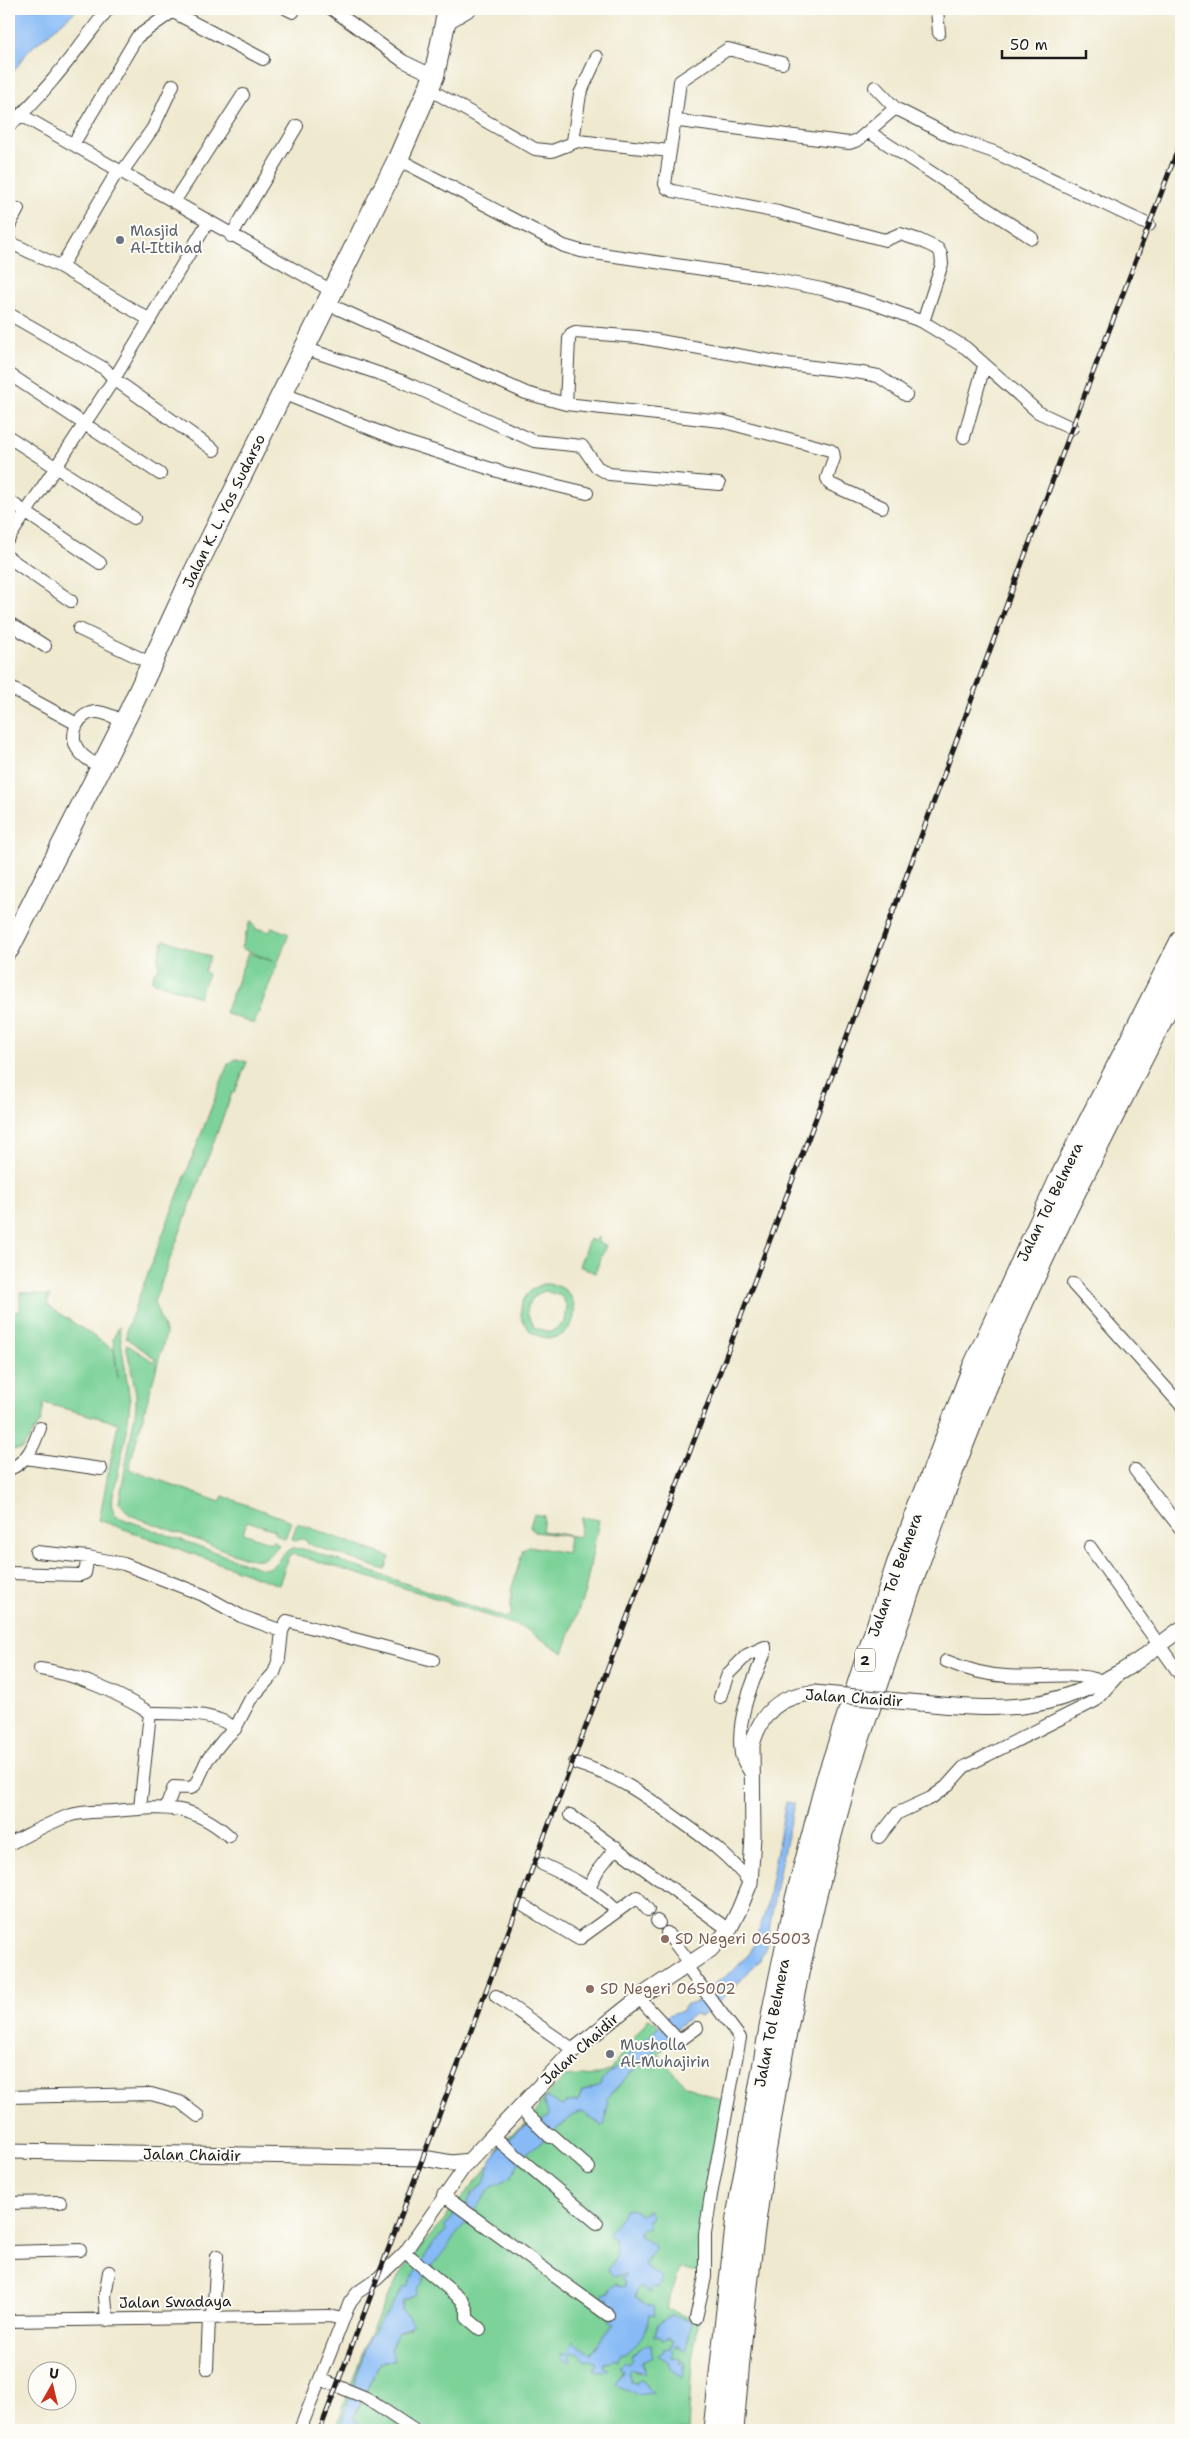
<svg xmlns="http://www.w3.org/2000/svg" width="1190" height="2439" font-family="'Shantell Sans',sans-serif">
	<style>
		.green { fill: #7bd298; stroke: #4c775a; fill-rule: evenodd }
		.water { fill: #88bbf6; stroke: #526c89 }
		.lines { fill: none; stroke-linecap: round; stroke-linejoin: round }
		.minor-casing { stroke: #3c3b37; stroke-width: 14 }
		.tertiary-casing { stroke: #3c3b37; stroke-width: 17 }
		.trunk-casing { stroke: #3c3b37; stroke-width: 22 }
		.motorway-casing { stroke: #3c3b37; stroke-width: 23 }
		.minor { stroke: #fff; stroke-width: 12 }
		.tertiary { stroke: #fff; stroke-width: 15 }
		.trunk { stroke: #fff; stroke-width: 20 }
		.motorway { stroke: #fff; stroke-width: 21 }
		.rail-casing { stroke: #1c1c1c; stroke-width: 5 }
		.rail { stroke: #fdfcf7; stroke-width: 3; stroke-dasharray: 9; stroke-linecap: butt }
		.tertiary-bridge-casing { stroke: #3c3b37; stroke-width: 17; stroke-linecap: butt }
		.tertiary-bridge { stroke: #fff; stroke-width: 15 }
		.worship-dot { fill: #6b7280; stroke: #fdfcf7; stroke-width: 2 }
		.education-dot { fill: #8d6e63; stroke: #fdfcf7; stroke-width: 2 }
		.labels { text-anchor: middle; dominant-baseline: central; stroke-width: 4; stroke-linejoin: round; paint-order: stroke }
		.shield { fill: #fdfcf7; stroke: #605f5e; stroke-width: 1 }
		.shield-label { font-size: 14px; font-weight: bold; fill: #1c1c1c }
		.worship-label { font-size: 15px; fill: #5b616d; stroke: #fdfcf7; text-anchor: start }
		.street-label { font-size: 15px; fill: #1c1c1c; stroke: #fdfcf7 }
		.education-label { font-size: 15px; fill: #785e54; stroke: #fdfcf7; text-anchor: start }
	</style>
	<rect width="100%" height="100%" fill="#fdfcf7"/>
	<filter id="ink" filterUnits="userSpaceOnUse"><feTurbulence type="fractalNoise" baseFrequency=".02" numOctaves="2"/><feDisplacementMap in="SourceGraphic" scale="10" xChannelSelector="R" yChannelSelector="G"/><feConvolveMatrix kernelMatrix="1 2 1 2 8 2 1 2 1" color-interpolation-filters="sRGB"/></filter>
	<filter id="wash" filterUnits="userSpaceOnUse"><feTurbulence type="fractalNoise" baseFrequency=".0096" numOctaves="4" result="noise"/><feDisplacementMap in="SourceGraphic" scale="20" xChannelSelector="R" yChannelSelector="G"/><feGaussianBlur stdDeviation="1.12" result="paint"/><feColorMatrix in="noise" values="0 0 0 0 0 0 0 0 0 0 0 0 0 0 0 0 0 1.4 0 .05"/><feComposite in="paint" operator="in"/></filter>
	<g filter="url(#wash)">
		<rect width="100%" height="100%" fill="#efe9cf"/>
		<path class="green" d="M 251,920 L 257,930 L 261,929 L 270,932 L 272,927 L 289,934 L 254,1024 L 225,1013 L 248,953 L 275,962 L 241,948 Z
			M 166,940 L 210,957 L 204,972 L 208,974 L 199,997 L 152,981 L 154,972 L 159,968 L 158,957 L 163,941 Z
			M 236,1059 L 247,1062 L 235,1092 L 232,1093 L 154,1302 L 166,1334 L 129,1467 L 131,1470 L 220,1502 L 223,1496 L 291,1521 L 285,1539 L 275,1534 L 275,1530 L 247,1521 L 243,1533 L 271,1543 L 272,1540 L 279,1545 C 266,1559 265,1561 246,1558 L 130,1515 L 119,1502 L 136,1408 L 136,1393 L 126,1344 L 154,1362 L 156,1359 L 126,1338 L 127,1328 L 228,1064 Z
			M 596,1238 L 599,1238 L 599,1243 L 606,1245 L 595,1273 L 579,1266 L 589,1239 L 595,1241 Z
			M 543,1284 C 590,1282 580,1347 542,1337 C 534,1335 528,1330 524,1323 C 515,1306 526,1290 543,1284 ZM 545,1291 L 561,1296 L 567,1306 L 565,1322 L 551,1332 L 535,1328 L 527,1313 C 528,1301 534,1294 545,1291 Z
			M 20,1292 L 50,1296 L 47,1305 L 114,1350 L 118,1378 L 113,1339 L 119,1327 L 130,1401 L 127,1431 L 111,1504 L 115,1516 L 262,1569 C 278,1569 279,1552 292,1549 C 299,1547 310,1551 317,1553 L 506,1618 L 511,1614 L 511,1591 L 523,1550 L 529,1546 L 567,1553 L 569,1536 L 534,1532 L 530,1526 L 534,1514 L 544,1516 L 542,1531 L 579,1537 L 582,1517 L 599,1520 L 585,1592 L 563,1653 L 524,1628 L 417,1592 L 293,1554 L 289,1555 L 279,1585 L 99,1520 L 118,1423 L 44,1403 L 41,1421 L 22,1449 L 9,1450 L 9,1311 L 20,1312 Z
			M 297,1523 L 390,1557 L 385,1570 L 308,1544 L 306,1540 L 300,1539 L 295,1541 L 292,1539 Z
			M 649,2018 L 660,2026 L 601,2081 L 600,2085 L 582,2092 L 578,2101 L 567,2102 L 562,2106 L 543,2102 L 549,2113 L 547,2118 L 540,2122 L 529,2123 L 504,2140 L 488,2169 L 485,2182 L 473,2192 L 467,2204 L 454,2216 L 446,2231 L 434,2242 L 407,2288 L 402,2287 L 339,2430 L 335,2430 L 367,2340 L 400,2273 L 495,2158 L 501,2139 L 522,2127 L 535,2114 L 544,2097 L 565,2077 L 597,2075 L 609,2071 Z
			M 668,2036 L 667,2043 L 659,2054 L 685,2085 L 723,2101 L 711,2158 L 702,2272 L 680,2269 L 666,2309 L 699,2321 L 692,2360 L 688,2430 L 356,2430 L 358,2422 L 353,2419 L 380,2362 L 392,2357 L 391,2349 L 397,2333 L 411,2327 L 408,2316 L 402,2310 L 403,2301 L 408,2299 L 417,2289 L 440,2254 L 492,2187 L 511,2176 L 522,2157 L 574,2115 L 583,2112 L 602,2126 L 606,2099 ZM 631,2209 L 642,2215 L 647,2210 L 648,2220 L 639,2231 L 648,2260 L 644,2265 L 654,2286 L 649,2289 L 651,2292 L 640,2287 L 637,2289 L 635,2297 L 650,2307 L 653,2316 L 649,2314 C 647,2345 623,2343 609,2362 L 605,2361 L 603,2368 L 609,2369 L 604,2372 L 594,2370 L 597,2363 L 580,2353 L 571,2352 L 569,2357 L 567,2354 L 571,2348 L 582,2349 L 589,2354 L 614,2324 L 609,2320 L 614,2318 L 615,2315 L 610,2312 L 609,2298 L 606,2297 L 609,2289 L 616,2284 L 621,2287 L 625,2286 L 625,2273 L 621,2273 L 612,2263 L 617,2255 L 615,2241 ZM 658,2324 L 689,2339 L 686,2352 L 675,2345 L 671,2349 L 672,2359 L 679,2364 L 684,2362 L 685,2365 L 679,2375 C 670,2366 667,2361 667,2349 L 673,2341 L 668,2337 L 655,2336 ZM 644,2346 L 642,2362 L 645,2368 L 639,2373 L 631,2370 L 628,2372 L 631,2383 L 639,2382 L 647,2385 L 650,2391 L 616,2384 L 623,2369 L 621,2367 L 624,2363 L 628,2364 L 632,2359 L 630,2356 Z"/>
		<path class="water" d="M 9,9 L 78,9 L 29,50 L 9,78 Z
			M 786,1801 L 794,1804 L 777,1881 L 767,1944 L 760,1960 L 713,2008 L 701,2016 L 694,2014 L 681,2024 L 616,2088 L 606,2099 L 608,2102 L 605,2124 L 602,2126 L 583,2112 L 574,2115 L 522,2157 L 511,2176 L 492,2187 L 423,2279 L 423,2282 L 417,2289 L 416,2295 L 403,2301 L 402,2310 L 414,2324 L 397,2333 L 391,2349 L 394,2361 L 380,2362 L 353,2418 L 358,2422 L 356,2430 L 339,2430 L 368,2340 L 401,2292 L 402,2287 L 407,2287 L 434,2242 L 446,2231 L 445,2225 L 452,2219 L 456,2209 L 467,2204 C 470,2194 477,2192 483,2184 C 486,2180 486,2174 488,2169 C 498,2147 515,2125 540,2122 L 543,2119 L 547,2118 L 548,2113 L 543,2101 L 546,2097 L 562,2106 L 567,2102 L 578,2101 L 582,2092 L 600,2085 L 601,2081 L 660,2026 C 665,2014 671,2013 683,2011 L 685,2005 L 699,2001 L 702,1993 L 735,1969 L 750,1953 L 755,1942 L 766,1910 Z
			M 631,2209 L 642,2215 L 648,2210 L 652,2217 L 648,2220 L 649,2228 L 643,2228 L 639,2232 L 640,2236 L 656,2247 L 644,2265 L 662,2277 L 659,2288 L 654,2287 L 650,2289 L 651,2293 L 640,2287 L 637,2289 L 635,2297 C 639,2301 649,2307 655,2306 L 654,2317 L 649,2314 C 648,2329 635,2353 619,2354 L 618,2360 L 614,2358 L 609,2362 L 605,2361 L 603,2367 L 609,2369 L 607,2371 L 597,2372 L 594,2370 L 597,2363 L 590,2360 L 585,2361 L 580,2353 L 571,2352 L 569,2357 L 572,2361 L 570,2363 L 563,2358 L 562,2352 L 567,2354 L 573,2341 L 590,2353 L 614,2324 L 608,2320 L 614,2318 L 614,2315 L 609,2310 L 609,2298 L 602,2298 L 604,2293 L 609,2293 L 609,2289 L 616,2284 L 621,2287 L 625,2286 L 625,2282 L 621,2277 L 625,2275 L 625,2273 L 614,2277 L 608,2270 L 617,2255 L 615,2241 L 608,2234 L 625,2210 Z
			M 671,2315 L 692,2321 L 686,2352 L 675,2345 L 671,2349 L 673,2352 L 672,2358 L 681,2359 L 679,2364 L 684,2361 L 682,2377 L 671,2369 L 669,2362 L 659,2356 L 659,2354 L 664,2352 L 663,2348 L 668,2349 L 673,2341 L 668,2337 L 662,2340 L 661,2337 L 655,2336 L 658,2324 Z
			M 651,2345 L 652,2357 L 642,2362 L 646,2373 L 632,2370 L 628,2372 L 631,2383 L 635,2384 L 642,2379 L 650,2390 L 654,2393 L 636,2395 L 615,2384 L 623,2370 L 620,2367 L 624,2362 L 628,2364 L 632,2359 L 630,2356 L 644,2346 Z"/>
	</g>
	<g filter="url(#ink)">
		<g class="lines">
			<defs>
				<path id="minor" d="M 287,9 L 293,12
					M 332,9 L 403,61 L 434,76
					M 937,9 L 939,33
					M 173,12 L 263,59
					M 446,24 L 471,9
					M 875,87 L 896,109
					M 429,89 L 535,149 L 552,151 L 578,141 L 670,151 L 674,125 L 679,121 L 849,143 L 858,140 L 893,110 L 899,110 L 956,139 L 994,152 L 1149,225
					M 21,115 L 332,291
					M 675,121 L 680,81 L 728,49 L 782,63
					M 9,126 C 47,92 77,49 108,9
					M 869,132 L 1032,238
					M 573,141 L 580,94 L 597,57
					M 74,143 L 137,37 L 176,9
					M 670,151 L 665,184 L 667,188 L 673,191 L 778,212 L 885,240 L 900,234 L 919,240 L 938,249 L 941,254 L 942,264 L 923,322
					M 398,159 L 564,246 L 581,251 L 771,279 L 822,289 L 872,303 L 923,322 L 966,348 L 1038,412 L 1072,428
					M 122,172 L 153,128 L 173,85
					M 174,202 L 243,95
					M 9,226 L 18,209
					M 231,236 L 297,126
					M 9,242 L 61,267 L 150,320
					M 61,267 L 118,170
					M 326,303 L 526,393 L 566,404 L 721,421 L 830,450 L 833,452 L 834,458 L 827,478 L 830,484 L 882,507
					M 9,314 L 105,369 L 114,379 L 214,450
					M 304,348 L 404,382 L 534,441 L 582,446 L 597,467 L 609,474 L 719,484
					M 9,374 L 160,474
					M 282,393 L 399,440 L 504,473 L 587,493
					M 566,404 L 569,339 L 571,334 L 575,332 L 638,337 L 788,364 L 862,373 L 878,376 L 906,395
					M 9,437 L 134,518
					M 964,437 L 984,366
					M 9,501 L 100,563
					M 9,538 L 114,379 L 208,222
					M 9,558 L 71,601
					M 9,623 L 45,646
					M 79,629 L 150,663
					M 9,687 L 77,724
					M 101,767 C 93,763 84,758 79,751 C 67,736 78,711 98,712 C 108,713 116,718 124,722
					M 1073,1284 L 1181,1405
					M 25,1458 L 101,1469
					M 9,1469 C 27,1463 34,1445 40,1428
					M 1135,1470 L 1181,1529
					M 1090,1547 L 1181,1676
					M 36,1552 L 88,1557 L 124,1564 L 203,1595 L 241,1616 L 282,1631
					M 9,1573 L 80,1575 L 85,1573 L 88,1557
					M 946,1661 C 965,1669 985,1675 1006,1676 C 1041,1679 1066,1670 1101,1681
					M 40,1669 C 77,1674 118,1693 150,1713
					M 720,1697 L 728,1674 L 747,1655 L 765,1647 L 765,1652 C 752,1684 736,1718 741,1754 C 742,1761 748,1769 752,1775
					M 575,1763 C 618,1776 643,1794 679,1820 C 706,1839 730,1856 750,1883
					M 140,1808 L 150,1713 C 174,1713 218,1712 235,1729
					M 166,1808 L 174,1787 L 191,1788 L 196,1784 L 207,1760 L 224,1739 L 235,1729 L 250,1700 L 274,1673 L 279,1659 L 282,1631 L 287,1621 L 433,1660
					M 570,1815 L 729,1930
					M 879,1837 L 898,1813 L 931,1798 L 946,1787 L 964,1767 L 1095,1701 L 1121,1672
					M 9,1844 C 28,1835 48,1823 68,1816 C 82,1811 99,1812 114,1811 C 161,1807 191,1802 229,1836
					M 542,1864 C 570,1877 595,1889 617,1911
					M 589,1887 L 598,1870 L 616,1847
					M 524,1906 L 579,1939 L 637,1897 L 648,1910
					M 657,1921 L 659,1923
					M 667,1933 L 690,1963
					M 686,1966 L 740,2038 L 711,2195 L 705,2234 L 705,2277 L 696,2318
					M 496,1996 L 574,2050
					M 639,1998 L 679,2041 L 697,2028
					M 9,2097 L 151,2094 L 180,2102 L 198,2116
					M 519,2107 L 550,2137 L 552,2135 L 589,2168
					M 493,2136 L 597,2223
					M 443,2195 L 608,2315
					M 9,2203 L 60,2202
					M 9,2252 L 80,2250
					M 405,2252 L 462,2300 L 467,2311 L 467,2318 L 480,2329
					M 213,2318 L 217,2256
					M 107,2320 L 105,2296 L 109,2272
					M 9,2321 L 329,2316 L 342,2319
					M 207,2369 L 209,2318
					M 320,2379 L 364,2397 L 414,2430
					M 300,2430 L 350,2302 L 358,2292 L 377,2279 L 405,2252 L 469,2161"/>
				<path id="tertiary" d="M 920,1703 C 1002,1711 1047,1713 1122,1671 C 1143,1659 1162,1642 1181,1629
					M 9,2151 L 423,2158 L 452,2163 L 469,2161 L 574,2050 L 644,1994 L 710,1950 L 729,1930 L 739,1910 L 750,1883 L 753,1837 L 752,1745 C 761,1712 780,1695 814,1693"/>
				<path id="trunk" d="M 9,949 L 130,710 L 194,572 L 398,159 L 434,76 L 448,9"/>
				<path id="motorway" d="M 714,2430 L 737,2217 L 774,2005 L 796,1899 L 827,1779 L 897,1565 L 973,1368 L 1060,1179 L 1181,941
					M 733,2430 C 750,2209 787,1986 848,1773 C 858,1739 871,1705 882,1671 C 914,1573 948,1477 988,1383 C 1044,1245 1115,1114 1181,981"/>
			</defs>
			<use href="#minor" class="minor-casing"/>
			<use href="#tertiary" class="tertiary-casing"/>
			<use href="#trunk" class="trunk-casing"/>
			<use href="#motorway" class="motorway-casing"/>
			<use href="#minor" class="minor"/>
			<use href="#tertiary" class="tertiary"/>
			<use href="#trunk" class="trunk"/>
			<use href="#motorway" class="motorway"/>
			<defs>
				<path id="rail" d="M 320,2430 L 859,1004 L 1072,428 L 1181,141"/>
			</defs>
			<use href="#rail" class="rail-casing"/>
			<use href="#rail" class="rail"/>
			<defs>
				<path id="tertiary-bridge" d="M 814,1693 L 920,1703"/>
			</defs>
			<use href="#tertiary-bridge" class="tertiary-bridge-casing"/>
			<use href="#tertiary-bridge" class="tertiary-bridge"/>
		</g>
	</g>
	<g class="worship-dot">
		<circle cx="120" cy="240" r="5"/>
		<circle cx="610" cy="2054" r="5"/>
	</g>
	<g class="education-dot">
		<circle cx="665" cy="1939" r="5"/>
		<circle cx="590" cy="1989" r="5"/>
	</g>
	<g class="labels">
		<rect class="shield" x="855" y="1648.5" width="20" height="23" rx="4"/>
		<g class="shield-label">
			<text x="865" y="1660">2</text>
		</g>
		<g class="worship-label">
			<text x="130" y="231">Masjid<tspan x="130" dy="17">Al-Ittihad</tspan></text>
			<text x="620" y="2045">Musholla<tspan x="620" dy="17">Al-Muhajirin</tspan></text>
		</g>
		<g class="street-label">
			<text transform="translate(224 511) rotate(-64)">Jalan K. L. Yos Sudarso</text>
			<text transform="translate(1050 1202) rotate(-64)">Jalan Tol Belmera</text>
			<text transform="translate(895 1575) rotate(-70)">Jalan Tol Belmera</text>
			<text transform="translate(854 1698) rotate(4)">Jalan Chaidir</text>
			<text transform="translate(772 2023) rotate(-79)">Jalan Tol Belmera</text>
			<text transform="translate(580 2049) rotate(-42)">Jalan Chaidir</text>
			<text transform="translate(192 2155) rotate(1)">Jalan Chaidir</text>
			<text transform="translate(175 2302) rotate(-1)">Jalan Swadaya</text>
		</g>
		<g class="education-label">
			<text x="675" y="1939">SD Negeri 065003</text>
			<text x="600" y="1989">SD Negeri 065002</text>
		</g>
	</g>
	<rect width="1190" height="2439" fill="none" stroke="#fdfcf7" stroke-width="30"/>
	<g transform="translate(52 2386) rotate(8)"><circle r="24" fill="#fdfcf7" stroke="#a3a29f"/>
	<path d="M0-4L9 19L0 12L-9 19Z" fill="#c8321e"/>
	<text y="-8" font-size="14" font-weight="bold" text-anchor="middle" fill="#1c1c1c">U</text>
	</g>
	<path d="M1002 50v8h84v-8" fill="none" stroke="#1c1c1c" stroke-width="2.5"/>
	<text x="1010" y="50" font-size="15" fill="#1c1c1c" stroke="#fdfcf7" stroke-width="4" paint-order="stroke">50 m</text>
</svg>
